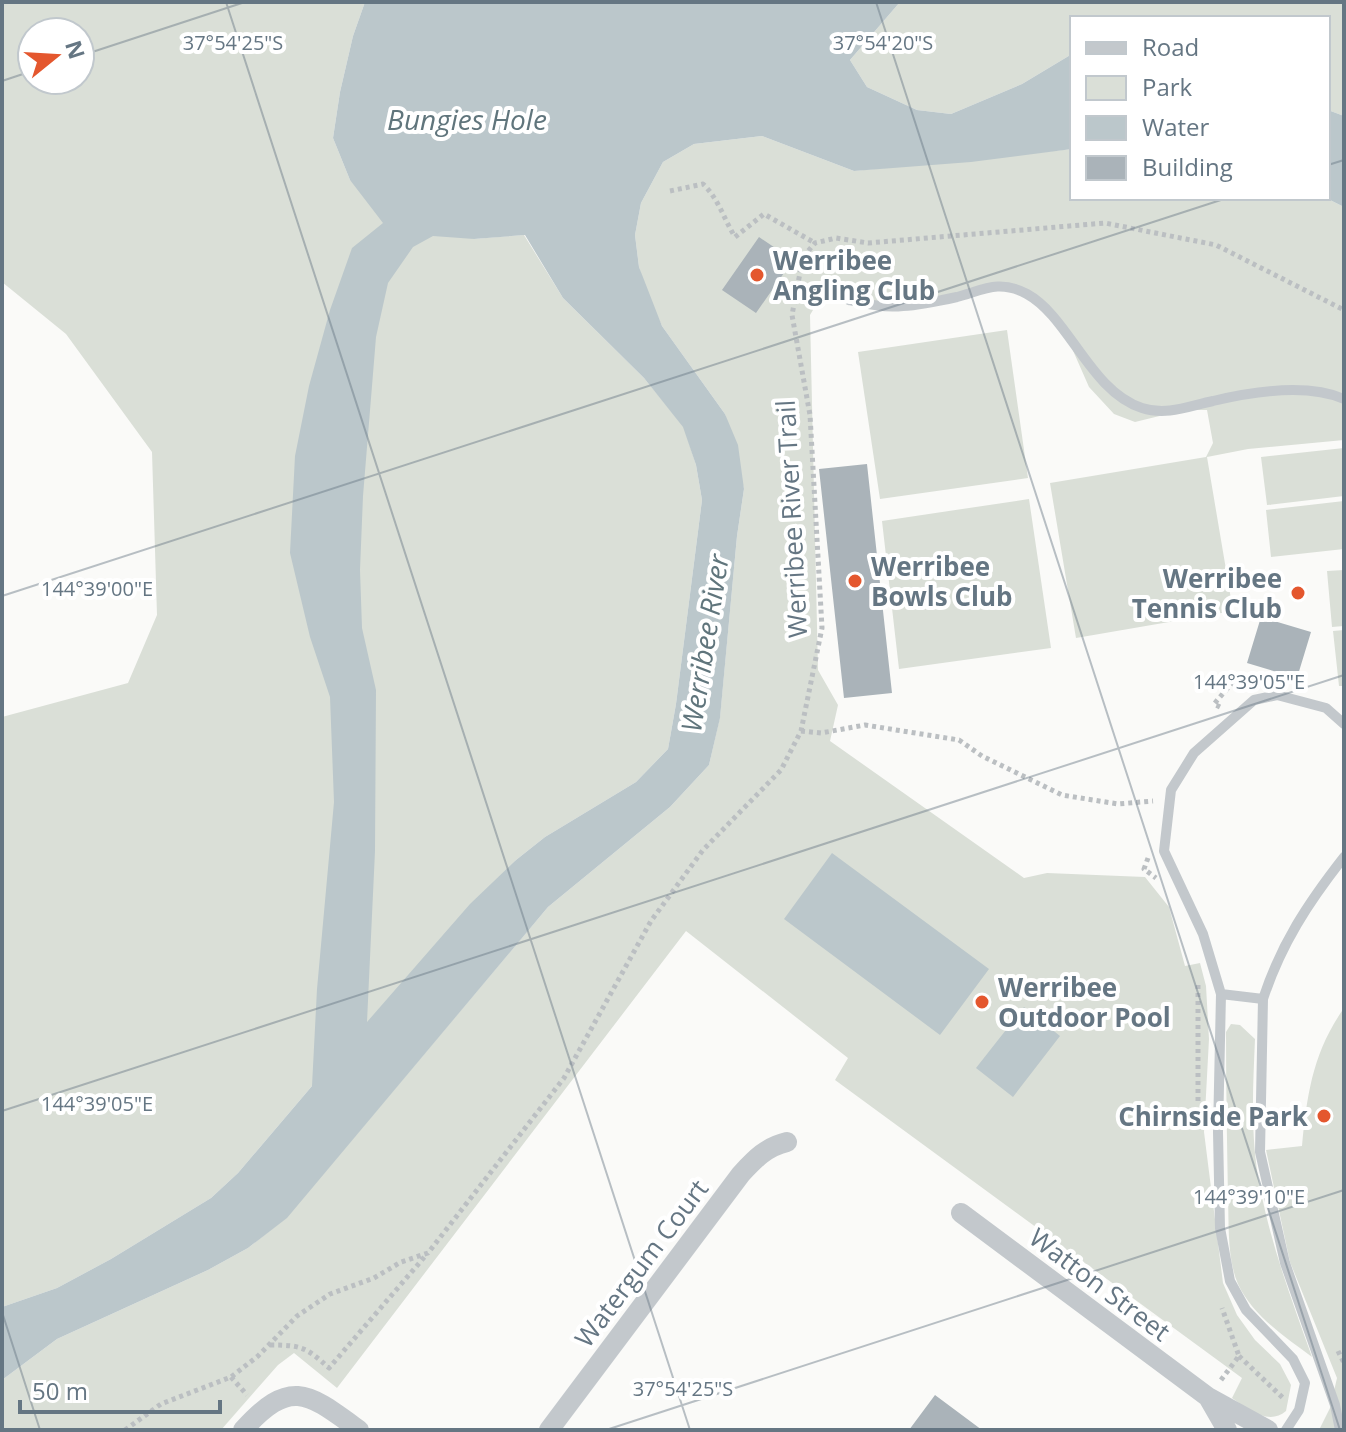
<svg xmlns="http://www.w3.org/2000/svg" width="1346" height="1432" font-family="'Open Sans',sans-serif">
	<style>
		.green { fill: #dadfd7; fill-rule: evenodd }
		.water { fill: #bbc7cb; fill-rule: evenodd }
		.building { fill: #aab3b9 }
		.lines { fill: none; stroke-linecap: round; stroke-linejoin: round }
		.path { stroke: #bbbfc2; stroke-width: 5; stroke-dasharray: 4 4; stroke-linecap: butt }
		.service { stroke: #c3c8cc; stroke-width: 10 }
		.minor { stroke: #c3c8cc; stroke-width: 20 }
		.ticks { fill: none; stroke: #657683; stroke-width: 2; stroke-opacity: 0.45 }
		.poi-dot { fill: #e4572e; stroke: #fff; stroke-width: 3 }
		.labels { text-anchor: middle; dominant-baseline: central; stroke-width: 8; stroke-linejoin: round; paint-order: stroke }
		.poi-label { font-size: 26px; font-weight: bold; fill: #657683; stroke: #fff; text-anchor: start }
		.street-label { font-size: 26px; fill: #657683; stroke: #fff }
		.water-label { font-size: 28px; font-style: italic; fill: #60757c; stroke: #fff }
		.ticks-label { font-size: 20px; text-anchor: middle; fill: #657683; stroke: #fff; stroke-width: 8; stroke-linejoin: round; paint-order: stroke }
	</style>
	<rect width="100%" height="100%" fill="#fafaf8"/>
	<path class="green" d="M 2,2 L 365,2 L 353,36 L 340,92 L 333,138 L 350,180 L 474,239 L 524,235 L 563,298 L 644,378 L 684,427 L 696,465 L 702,500 L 676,704 L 668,749 L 636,782 L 545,837 L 516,860 L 312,1086 L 238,1173 L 211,1198 L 111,1259 L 57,1288 L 2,1307 L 2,717 L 128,683 L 157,615 L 152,452 L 66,334 L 2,282 ZM 32,32 L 80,32 L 80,80 L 32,80 Z
		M 900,2 L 1344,2 L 1344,116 L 1328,110 L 1328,18 L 1072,18 L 1072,54 L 1022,84 L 951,114 L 917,110 L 867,87 L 850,60 Z
		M 762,136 L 854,171 L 1072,149 L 1072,198 L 1326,198 L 1344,207 L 1344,440 L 1248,449 L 1207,457 L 1233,611 L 1076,638 L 1050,483 L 1206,457 L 1213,443 L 1207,410 L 1184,410 L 1135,422 L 1114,414 L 1089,387 L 1067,337 L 1027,294 L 982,287 L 904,306 L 849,300 L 826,288 L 810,315 L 818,670 L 838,705 L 830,741 L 1024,878 L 1047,873 L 1145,877 L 1169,907 L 1185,966 L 1200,963 L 1206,986 L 1209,1039 L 1204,1132 L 1223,1283 L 1237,1315 L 1255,1340 L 1280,1364 L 1291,1385 L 1286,1411 C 1269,1426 1247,1409 1232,1398 L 1242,1378 L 835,1080 L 848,1058 L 686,931 L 337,1388 L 294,1353 L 278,1365 L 221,1430 L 2,1430 L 2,1380 L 57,1339 L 208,1270 L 248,1248 L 286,1218 L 548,907 L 670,807 L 709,765 L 720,717 L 737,536 L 744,489 L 725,414 L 662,326 L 647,293 L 639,267 L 635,235 L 641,203 L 663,162 L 694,144 Z
		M 1007,330 L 1028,478 L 880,499 L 858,352 Z
		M 1344,448 L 1344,496 L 1267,505 L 1261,457 Z
		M 1029,499 L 1051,648 L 899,669 L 882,521 Z
		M 1344,501 L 1344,549 L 1271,557 L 1266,510 Z
		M 1344,570 L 1344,626 L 1332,627 L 1327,571 Z
		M 1344,630 L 1344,686 L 1339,686 L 1333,631 Z
		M 1344,1008 L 1344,1430 L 1319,1430 L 1330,1408 L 1337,1378 L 1290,1262 L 1266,1150 L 1302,1146 C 1307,1094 1313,1052 1344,1008 Z
		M 1231,1024 L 1240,1025 L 1255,1039 C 1253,1088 1250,1138 1260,1187 C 1271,1245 1292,1301 1312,1357 C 1284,1336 1253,1316 1238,1284 C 1227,1259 1229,1225 1228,1198 C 1227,1143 1226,1087 1226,1032 Z"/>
	<path class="water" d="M 365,2 L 900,2 L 850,60 L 867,87 L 917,110 L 951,114 L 1022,84 L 1072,54 L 1072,149 L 971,162 L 854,171 L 762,136 L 694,144 L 663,162 L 641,203 L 635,235 L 639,267 L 662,326 L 725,414 L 738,445 L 744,489 L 737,536 L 720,718 L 709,765 L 670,807 L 548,907 L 287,1218 L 248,1248 L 208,1270 L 57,1339 L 2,1380 L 2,1307 L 57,1288 L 111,1259 L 211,1198 L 238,1173 L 312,1086 L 317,989 L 334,802 L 330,697 L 310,637 L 290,553 L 295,456 L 309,386 L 330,310 L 352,248 L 383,223 L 350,180 L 333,138 L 340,92 L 353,36 ZM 525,235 L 563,298 L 644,378 L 683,427 L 696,465 L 702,500 L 676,704 L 668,749 L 636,782 L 545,837 L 516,860 L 470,904 L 367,1022 L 375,851 L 376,690 L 362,628 L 360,570 L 363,496 L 376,337 L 388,283 L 413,247 L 433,236 L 474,239 Z
		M 1328,110 L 1344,116 L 1344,207 L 1326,198 L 1328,198 Z
		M 832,853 L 989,969 L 940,1035 L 784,919 Z
		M 1024,1007 L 1060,1036 L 1013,1097 L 976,1068 Z"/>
	<path class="building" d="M 759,237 L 793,260 L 756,313 L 722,290 Z
		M 867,464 L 892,693 L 844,698 L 819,469 Z
		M 1261,617 L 1311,632 L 1297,678 L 1247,663 Z
		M 935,1395 L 982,1430 L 909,1430 Z"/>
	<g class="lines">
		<path class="path" d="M 670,191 L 703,184 C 718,198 724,219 735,237 L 764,214 L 815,243
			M 796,285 L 833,295
			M 1220,707 L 1214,704 L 1239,675 L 1255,680
			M 801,731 L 821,733 L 865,725 L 959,740 L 982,756 L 1062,795 L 1118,804 L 1153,801
			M 1148,858 L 1144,869 L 1156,878
			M 1198,985 L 1198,1103
			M 270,1345 C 301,1345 306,1347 329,1368 L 427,1254
			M 1338,1351 L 1344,1363
			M 1239,1356 L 1283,1398
			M 231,1377 L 247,1395
			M 1221,1380 L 1239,1356 L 1222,1308
			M 125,1430 L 161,1404 L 231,1377 L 258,1356 L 297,1316 L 330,1294 L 374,1278 L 401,1262 L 428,1253 L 564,1078 L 651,921 L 703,850 L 781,770 L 801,731 L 822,628 L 810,415 L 792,315 L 803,257 L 815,243 L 836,238 L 868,243 L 1105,223 L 1216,245 L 1344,310"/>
		<path class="service" d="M 849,300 C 867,304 884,308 903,306 C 921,305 939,301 957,297 C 983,290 999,279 1027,294 C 1069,317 1090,391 1142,408 C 1167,416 1189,406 1213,401 C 1251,392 1307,383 1344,399
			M 1221,994 L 1263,999 C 1281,944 1308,903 1344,857
			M 1263,999 L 1260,1152 L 1285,1263 L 1335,1405 L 1340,1430
			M 1286,1430 L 1299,1410 L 1305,1383 L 1293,1359 L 1246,1310 L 1230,1281 L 1220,1228 L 1218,1132 L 1221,994 L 1203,934 L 1164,851 L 1171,790 L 1194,753 L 1254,700 L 1277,695 L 1326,708 L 1344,724"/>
		<path class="minor" d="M 961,1213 L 1208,1397 L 1268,1430
			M 1208,1397 L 1227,1430
			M 243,1430 C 291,1377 308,1393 359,1430
			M 549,1430 L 741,1174 C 755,1159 766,1147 787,1142"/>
	</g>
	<path class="ticks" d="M 226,2 L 690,1430M 876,2 L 1340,1430M 80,56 L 245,2M 2,81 L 32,71M 1328,165 L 1344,160M 2,596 L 1227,198M 2,1111 L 1344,675M 2,1312 L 40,1430M 606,1430 L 1344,1190"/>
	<g class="poi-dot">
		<circle cx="757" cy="275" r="8"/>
		<circle cx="855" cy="581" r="8"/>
		<circle cx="1298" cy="593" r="8"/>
		<circle cx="982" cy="1002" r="8"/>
		<circle cx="1324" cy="1116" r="8"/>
	</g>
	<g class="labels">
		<g class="poi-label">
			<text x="773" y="260">Werribee<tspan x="773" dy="30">Angling Club</tspan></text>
			<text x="871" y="566">Werribee<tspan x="871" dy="30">Bowls Club</tspan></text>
			<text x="1282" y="578" text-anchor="end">Werribee<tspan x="1282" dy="30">Tennis Club</tspan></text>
			<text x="998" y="987">Werribee<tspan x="998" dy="30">Outdoor Pool</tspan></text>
			<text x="1308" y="1116" text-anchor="end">Chirnside Park</text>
		</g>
		<g class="street-label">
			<text transform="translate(791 519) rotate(-93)">Werribee River Trail</text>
			<text transform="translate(641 1263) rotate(-53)">Watergum Court</text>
			<text transform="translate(1100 1284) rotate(37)">Watton Street</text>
		</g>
		<g class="water-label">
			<text x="467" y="119">Bungies Hole</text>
			<text transform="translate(704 643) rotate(-81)">Werribee River</text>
		</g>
	</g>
	<g class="ticks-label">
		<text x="233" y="50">37°54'25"S</text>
		<text x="883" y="50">37°54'20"S</text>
		<text x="97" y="596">144°39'00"E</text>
		<text x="1249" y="689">144°39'05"E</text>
		<text x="97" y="1111">144°39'05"E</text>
		<text x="1249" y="1204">144°39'10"E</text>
		<text x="683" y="1396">37°54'25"S</text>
	</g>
	<rect width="1346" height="1432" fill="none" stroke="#657683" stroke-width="8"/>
	<rect x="1070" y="16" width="260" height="184" fill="#ffffff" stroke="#c1c8cd" stroke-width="2"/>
	<rect x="1086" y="42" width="40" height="12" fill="#c3c8cc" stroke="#c1c8cd" stroke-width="2"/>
	<text x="1142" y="56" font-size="24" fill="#657683">Road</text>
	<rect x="1086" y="76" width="40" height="24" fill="#dadfd7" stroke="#c1c8cd" stroke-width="2"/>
	<text x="1142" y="96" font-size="24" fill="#657683">Park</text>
	<rect x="1086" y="116" width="40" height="24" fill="#bbc7cb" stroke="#c1c8cd" stroke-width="2"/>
	<text x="1142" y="136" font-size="24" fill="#657683">Water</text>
	<rect x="1086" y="156" width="40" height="24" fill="#aab3b9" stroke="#c1c8cd" stroke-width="2"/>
	<text x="1142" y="176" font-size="24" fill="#657683">Building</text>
	<g transform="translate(56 56) rotate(72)"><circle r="38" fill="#ffffff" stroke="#c1c8cd" stroke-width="2"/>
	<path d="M0-6L14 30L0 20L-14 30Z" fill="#e4572e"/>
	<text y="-12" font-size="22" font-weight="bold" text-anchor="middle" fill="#657683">N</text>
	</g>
	<path d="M20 1400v12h200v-12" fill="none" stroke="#657683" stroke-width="4"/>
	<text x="32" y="1400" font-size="24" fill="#657683" stroke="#ffffff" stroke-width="6" paint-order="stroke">50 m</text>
</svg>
